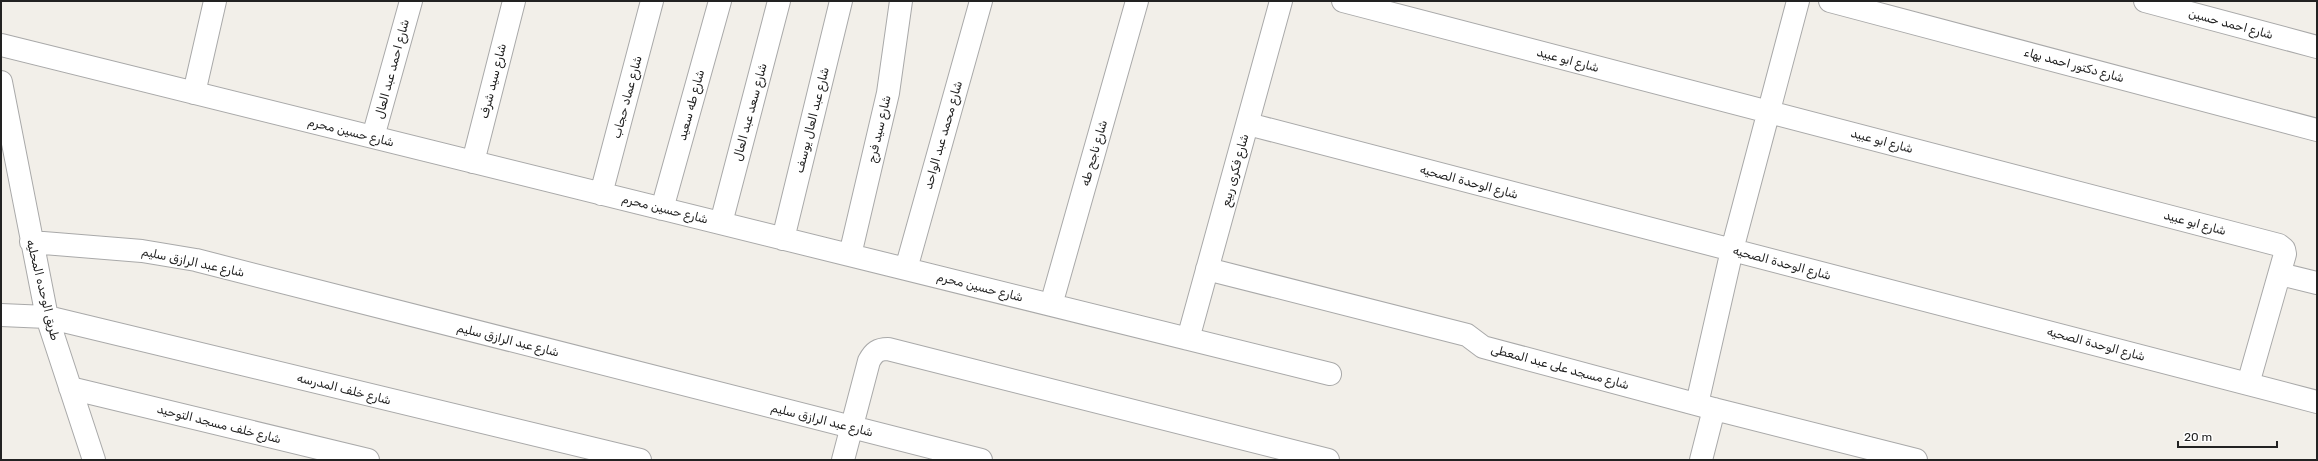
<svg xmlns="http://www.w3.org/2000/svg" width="2318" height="461" font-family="Rubik,'Noto Sans Arabic',sans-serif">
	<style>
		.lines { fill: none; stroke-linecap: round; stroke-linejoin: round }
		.minor-casing { stroke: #a9a9a9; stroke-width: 24 }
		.minor { stroke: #fff; stroke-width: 22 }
		.labels { text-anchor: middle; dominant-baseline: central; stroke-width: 3; stroke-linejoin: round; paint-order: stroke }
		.street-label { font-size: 12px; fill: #222; stroke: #fff }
	</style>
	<rect width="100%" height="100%" fill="#f2efe9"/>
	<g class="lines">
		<defs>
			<path id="minor" d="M 1343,1 L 2279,245 L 2284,249 L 2285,254 L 2248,384
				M 1830,1 L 2317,130
				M 2145,1 L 2317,47
				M 1,45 L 1330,374
				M 1,82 L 47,317 L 94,460
				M 194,93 L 215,1
				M 1248,124 L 2317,402
				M 373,137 L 411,1
				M 473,162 L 514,1
				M 601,194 L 652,1
				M 662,209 L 720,1
				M 721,223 L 779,1
				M 783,239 L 841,1
				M 31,242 L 142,251 L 196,260 L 981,460
				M 850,255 L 888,93 L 901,1
				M 906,269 L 981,1
				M 1207,269 L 1467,335 L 1483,347 L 1714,409 L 1916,460
				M 2280,274 L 2317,283
				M 1051,305 L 1137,1
				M 1,315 L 47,317 L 640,460
				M 1188,339 L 1281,1
				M 70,388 L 368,460
				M 1697,404 L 1732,250 L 1798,1
				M 843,460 L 869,361 C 874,352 878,349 888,349 L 1328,460
				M 1701,460 L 1714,409"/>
		</defs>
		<use href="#minor" class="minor-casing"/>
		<use href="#minor" class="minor"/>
	</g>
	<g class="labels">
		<g class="street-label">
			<text transform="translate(2231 24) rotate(15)">شارع احمد حسين</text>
			<text transform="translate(1568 60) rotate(15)">شارع ابو عبيد</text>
			<text transform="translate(2074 65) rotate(15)">شارع دكتور احمد بهاء</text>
			<text transform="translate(392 69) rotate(-75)">شارع احمد عبد العال</text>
			<text transform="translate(493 81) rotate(-76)">شارع سيد شرف</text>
			<text transform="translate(627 97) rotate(-75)">شارع عماد حجاب</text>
			<text transform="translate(691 105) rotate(-75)">شارع طه سعيد</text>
			<text transform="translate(750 112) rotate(-75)">شارع سعد عبد العال</text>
			<text transform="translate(812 120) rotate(-76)">شارع عبد العال يوسف</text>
			<text transform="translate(879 129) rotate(-77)">شارع سيد فرج</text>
			<text transform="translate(351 132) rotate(14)">شارع حسين محرم</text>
			<text transform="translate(943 135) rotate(-74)">شارع محمد عبد الواحد</text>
			<text transform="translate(1882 141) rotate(15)">شارع ابو عبيد</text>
			<text transform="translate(1094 153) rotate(-74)">شارع ناجح طه</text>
			<text transform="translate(1235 170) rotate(-75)">شارع فكرى ربيع</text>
			<text transform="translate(1469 182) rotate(15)">شارع الوحدة الصحيه</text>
			<text transform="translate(665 209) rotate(14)">شارع حسين محرم</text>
			<text transform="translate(2195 223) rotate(15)">شارع ابو عبيد</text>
			<text transform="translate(193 262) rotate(12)">شارع عبد الرازق سليم</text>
			<text transform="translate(1782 263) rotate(15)">شارع الوحدة الصحيه</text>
			<text transform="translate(980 287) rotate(14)">شارع حسين محرم</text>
			<text transform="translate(43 290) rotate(76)">طريق الوحده المحليه</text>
			<text transform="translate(508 340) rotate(14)">شارع عبد الرازق سليم</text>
			<text transform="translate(2096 344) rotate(15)">شارع الوحدة الصحيه</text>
			<text transform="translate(1560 367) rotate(15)">شارع مسجد على عبد المعطى</text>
			<text transform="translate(344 389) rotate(14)">شارع خلف المدرسه</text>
			<text transform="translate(822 420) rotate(14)">شارع عبد الرازق سليم</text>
			<text transform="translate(219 424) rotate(14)">شارع خلف مسجد التوحيد</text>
		</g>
	</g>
	<rect width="2318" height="461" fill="none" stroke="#222222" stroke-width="4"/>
	<path d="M2178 441v6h99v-6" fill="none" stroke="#222222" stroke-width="2"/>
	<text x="2184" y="441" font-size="12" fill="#222222" stroke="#ffffff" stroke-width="3" paint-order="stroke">20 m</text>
</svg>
